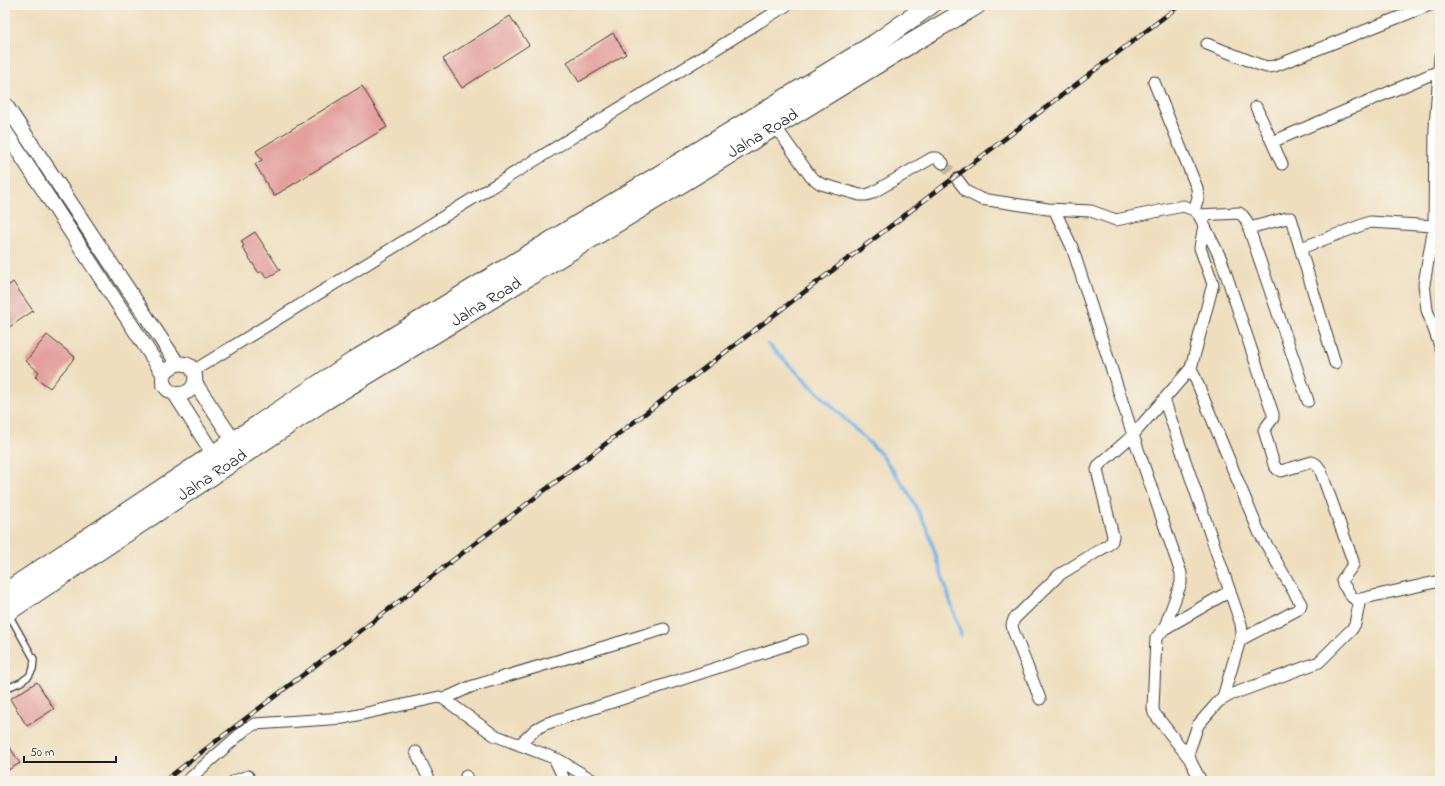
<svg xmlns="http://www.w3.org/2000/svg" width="1445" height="786" font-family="'Indie Flower',sans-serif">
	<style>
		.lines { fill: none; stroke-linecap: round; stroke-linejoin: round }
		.stream { stroke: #76b7ea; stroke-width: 3.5 }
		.building { fill: #e3a09d }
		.minor-tunnel { stroke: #c4b79d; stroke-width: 11; stroke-dasharray: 11 5.5; stroke-linecap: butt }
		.service-casing { stroke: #3c3934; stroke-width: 8 }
		.minor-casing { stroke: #3c3934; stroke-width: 13 }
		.tertiary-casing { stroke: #3c3934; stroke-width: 16 }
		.trunk-casing { stroke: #3c3934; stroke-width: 21 }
		.service { stroke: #fff; stroke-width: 5.5 }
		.minor { stroke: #fff; stroke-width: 11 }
		.tertiary { stroke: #fff; stroke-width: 14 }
		.trunk { stroke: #fff; stroke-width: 19 }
		.rail-casing { stroke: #1c1c1c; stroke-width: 4.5 }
		.rail { stroke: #f7f3e8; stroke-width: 3; stroke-dasharray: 9; stroke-linecap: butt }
		.labels { text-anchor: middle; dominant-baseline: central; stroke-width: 3; stroke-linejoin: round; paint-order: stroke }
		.street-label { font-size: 17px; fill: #1c1c1c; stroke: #f7f3e8 }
	</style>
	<rect width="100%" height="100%" fill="#f7f3e8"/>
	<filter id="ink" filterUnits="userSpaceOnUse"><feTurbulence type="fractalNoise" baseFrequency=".025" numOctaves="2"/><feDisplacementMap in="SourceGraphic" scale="8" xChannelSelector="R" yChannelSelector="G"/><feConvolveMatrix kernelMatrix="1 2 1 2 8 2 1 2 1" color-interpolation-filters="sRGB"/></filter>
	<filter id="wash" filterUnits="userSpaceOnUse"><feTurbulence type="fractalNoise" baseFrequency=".012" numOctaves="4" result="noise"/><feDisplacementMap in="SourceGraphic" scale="16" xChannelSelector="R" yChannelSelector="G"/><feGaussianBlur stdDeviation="0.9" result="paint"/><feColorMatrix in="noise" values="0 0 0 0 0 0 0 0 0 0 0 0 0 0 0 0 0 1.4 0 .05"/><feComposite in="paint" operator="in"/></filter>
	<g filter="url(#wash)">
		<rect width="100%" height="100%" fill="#eedebd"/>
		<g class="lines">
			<path class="stream" d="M 768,344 L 881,454 L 907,490 L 927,528 L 961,635"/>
		</g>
		<g id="blocks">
			<path class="building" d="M 510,16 L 529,45 L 462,88 L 443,59 Z
				M 613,33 L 626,54 L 579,82 L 567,62 Z
				M 362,86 L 387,127 L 274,196 L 255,164 L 262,160 L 256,151 Z
				M 255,232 L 280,270 L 267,278 L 262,271 L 259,273 L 242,247 L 244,246 L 241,241 Z
				M 13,282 L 33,311 L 5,330 L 5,288 Z
				M 47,335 L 75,357 L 50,388 L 35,377 L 39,372 L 26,361 Z
				M 37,682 L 54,709 L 27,726 L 10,699 Z
				M 5,740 L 20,763 L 5,772 Z"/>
		</g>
	</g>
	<g filter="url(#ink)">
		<use href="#blocks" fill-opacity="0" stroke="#3c3934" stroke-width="1"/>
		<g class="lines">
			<path class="minor-tunnel" d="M 943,163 L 957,179"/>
			<defs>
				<path id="service" d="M 5,689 L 21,682 L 29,676 L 33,669 L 34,659 L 8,613"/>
				<path id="minor" d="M 1207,44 L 1260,65 L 1267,67 L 1275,66 L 1430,5
					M 1440,57 L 1435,128 L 1434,226 L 1424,284 L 1427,310 L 1440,346
					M 1154,82 L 1197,188 L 1198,198 L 1194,210
					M 1256,107 L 1282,164
					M 775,126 L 811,177 L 821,184 L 860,195 L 866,195 L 872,193 L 932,158 L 937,158 L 943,163
					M 1272,142 L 1439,71
					M 957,179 L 967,192 L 981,199 L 1048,209 L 1091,211 L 1116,220 L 1183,206 L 1194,210 L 1199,215 L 1221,259 L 1273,414 L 1273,418 L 1264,430 L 1274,465 L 1277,469 L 1281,471 L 1312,462 L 1316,464 L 1320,469 L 1353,561 L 1353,565 L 1342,580 L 1343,584 L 1352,597 L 1355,599 L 1360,599 L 1440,581
					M 1054,209 L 1072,247 L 1133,435 L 1181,573 L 1181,583 L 1164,629
					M 1199,215 L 1239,213 L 1243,216 L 1246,220 L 1308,401
					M 1249,228 L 1287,218 L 1291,218 L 1335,363
					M 1301,248 L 1370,222 L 1434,226
					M 1191,368 L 1259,532 L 1301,604 L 1300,607 L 1297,610 L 1240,640
					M 193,371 L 787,5
					M 1164,399 L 1241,624 L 1242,633 L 1240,640 L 1223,697
					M 444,699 L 470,687 L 664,629
					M 1040,699 L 1013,630 L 1012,625 L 1014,619 L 1059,575 L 1108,545 L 1112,541 L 1113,536 L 1097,470 L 1099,465 L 1133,435 L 1191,368 L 1213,284 L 1200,248 L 1204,225
					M 519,745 L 536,729 L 545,724 L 802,640
					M 416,752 L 430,781
					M 554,758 L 565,781
					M 1189,758 L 1154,713 L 1153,708 L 1156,638 L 1164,629 L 1230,591
					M 466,776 L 468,781
					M 187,781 L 247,728 L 255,724 L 344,718 L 439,697 L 444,699 L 494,735 L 559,760 L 594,781
					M 234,781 L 248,776
					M 1201,781 L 1191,762 L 1189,756 L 1189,751 L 1198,725 L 1218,702 L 1230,695 L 1319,662 L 1352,629 L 1355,624 L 1360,599"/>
				<path id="tertiary" d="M 5,104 L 177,363
					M 5,131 L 164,375
					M 195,383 L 239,449
					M 175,394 C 186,395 197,389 195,376 C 189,346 141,378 175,394 L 219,463"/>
				<g id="trunk">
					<path d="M 5,593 L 359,358 L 875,44 L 930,5"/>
					<path id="s1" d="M 5,613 L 322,402 L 898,51 L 976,5"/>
				</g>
			</defs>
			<use href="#service" class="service-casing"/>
			<use href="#minor" class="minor-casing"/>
			<use href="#tertiary" class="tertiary-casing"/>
			<use href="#trunk" class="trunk-casing"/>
			<use href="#service" class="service"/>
			<use href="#minor" class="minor"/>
			<use href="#tertiary" class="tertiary"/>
			<use href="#trunk" class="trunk"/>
			<defs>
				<path id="rail" d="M 164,781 L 1180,5"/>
			</defs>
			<use href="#rail" class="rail-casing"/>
			<use href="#rail" class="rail"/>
		</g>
	</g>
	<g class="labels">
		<g class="street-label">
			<text stroke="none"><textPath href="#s1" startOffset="897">Jalna Road</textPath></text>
			<text stroke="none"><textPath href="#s1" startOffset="573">Jalna Road</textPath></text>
			<text stroke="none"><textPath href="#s1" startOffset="249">Jalna Road</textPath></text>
		</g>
	</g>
	<rect width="1445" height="786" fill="none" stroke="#f7f3e8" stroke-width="20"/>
	<path d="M24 756v6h92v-6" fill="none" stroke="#1c1c1c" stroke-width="2"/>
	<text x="30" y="756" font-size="12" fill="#1c1c1c" stroke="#f7f3e8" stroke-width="3" paint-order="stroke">50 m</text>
</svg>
